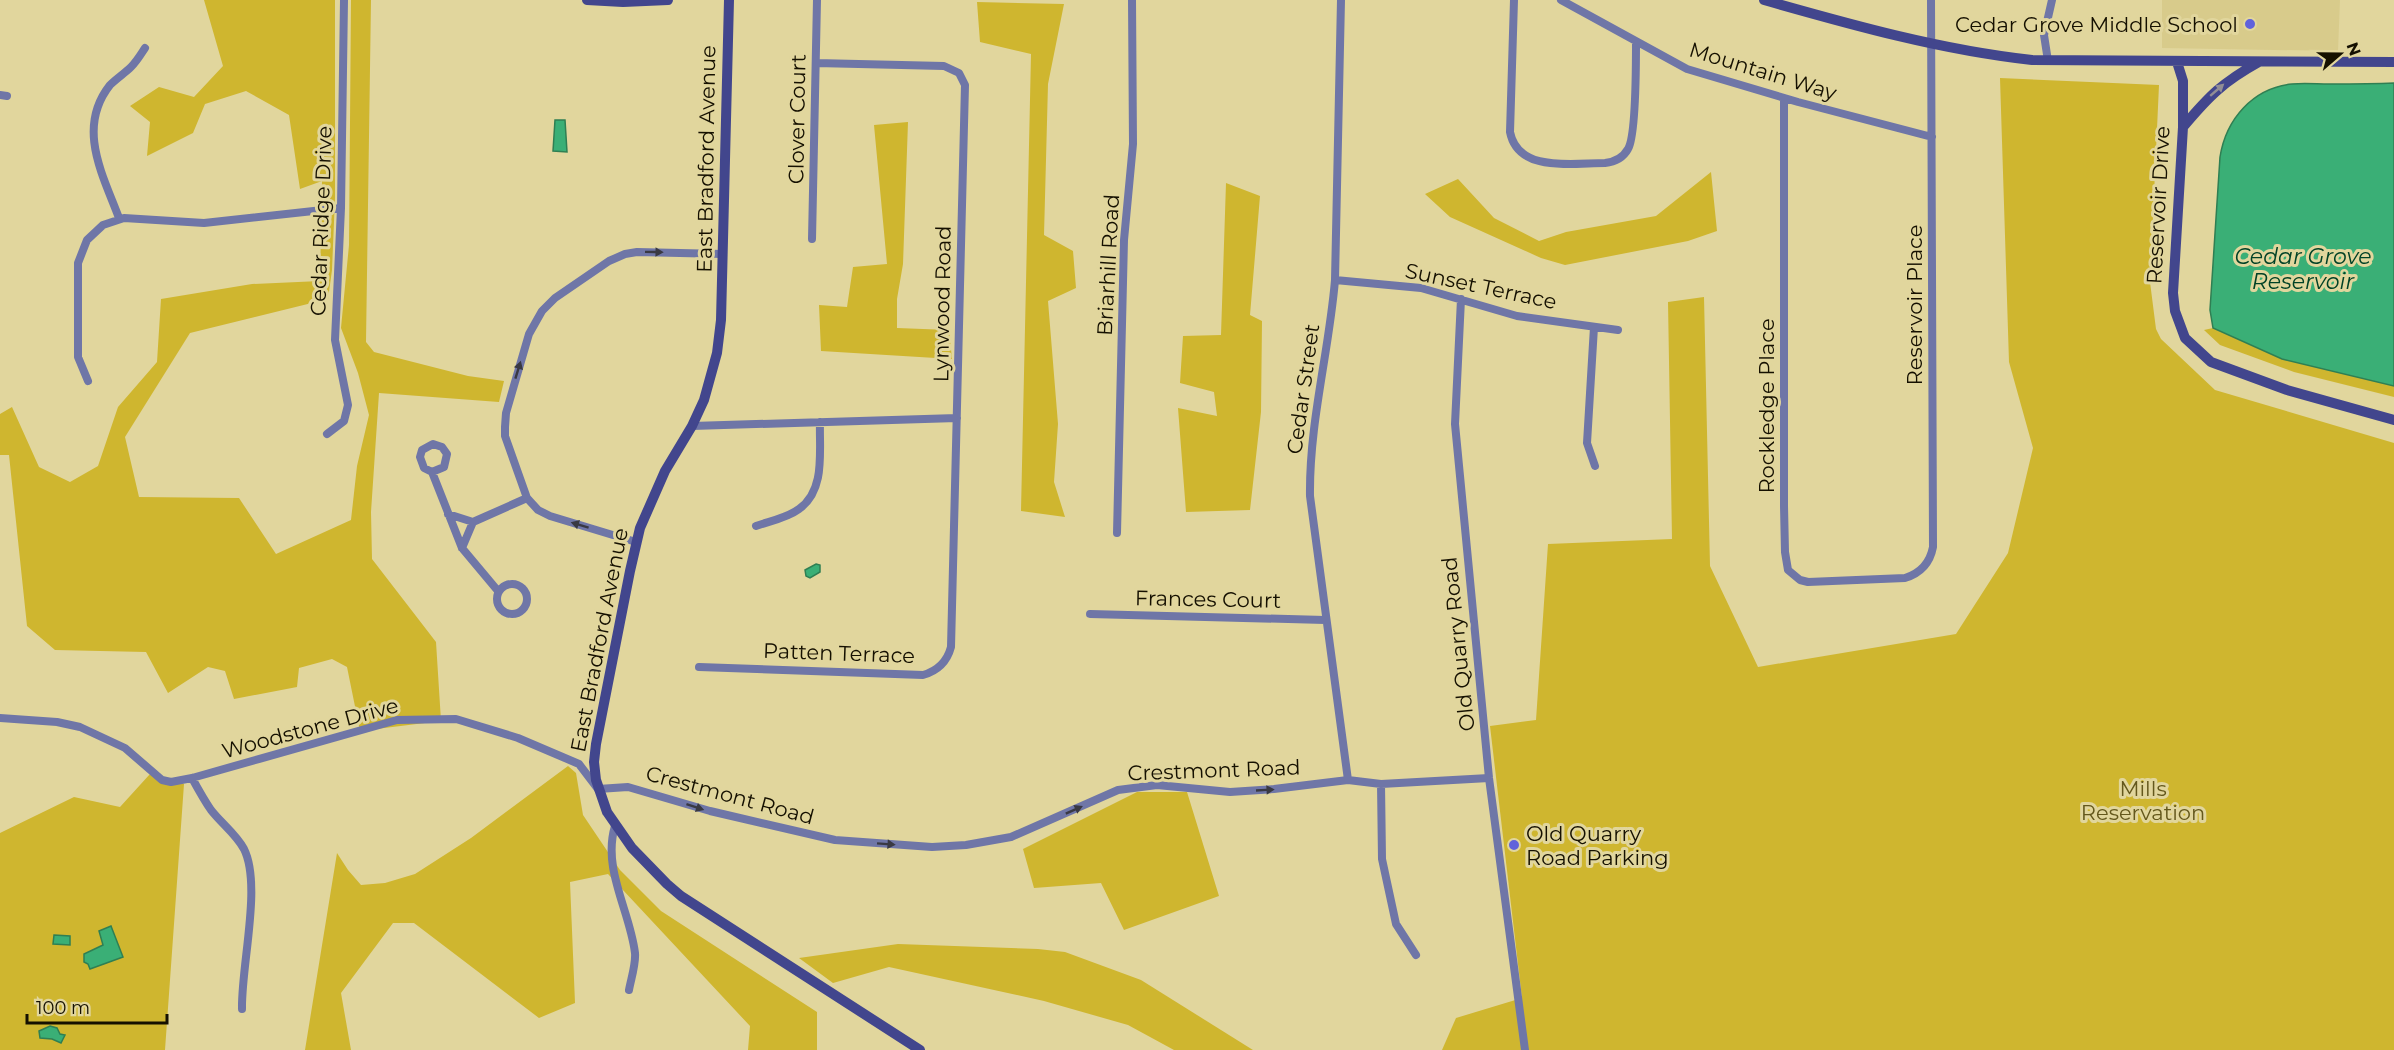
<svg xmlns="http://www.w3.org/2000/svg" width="2394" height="1050" font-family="Montserrat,sans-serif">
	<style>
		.built { fill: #d8cb8b }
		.green { fill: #cfb62f }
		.water { fill: #3aaf76; stroke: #2f7f53; stroke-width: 1.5 }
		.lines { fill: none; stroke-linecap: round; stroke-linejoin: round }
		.street { stroke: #6f76a7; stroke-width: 8 }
		.secondary { stroke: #42468d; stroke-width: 10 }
		.oneway { fill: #928e95 }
		.oneway2 { fill: #393943 }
		.poi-dot { fill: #6062db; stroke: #e1d69d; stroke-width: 2 }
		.labels { text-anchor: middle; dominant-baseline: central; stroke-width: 6; stroke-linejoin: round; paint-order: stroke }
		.poi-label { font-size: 21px; fill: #151000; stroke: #e1d69d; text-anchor: end }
		.street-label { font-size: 21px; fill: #151000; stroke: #e1d69d }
		.park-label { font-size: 21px; fill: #64581c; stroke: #e1d69d }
		.water-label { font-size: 22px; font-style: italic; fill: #004226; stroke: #e1d69d }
	</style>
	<rect width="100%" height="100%" fill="#e1d69d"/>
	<path class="built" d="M 2162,0 L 2340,0 L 2338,51 L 2162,48 Z"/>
	<path class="green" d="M 204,0 L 335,0 L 335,198 L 332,270 L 328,299 L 190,333 L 125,437 L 139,497 L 239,498 L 276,554 L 351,520 L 357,466 L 369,415 L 358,373 L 341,328 L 349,245 L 351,0 L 371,0 L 366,342 L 374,352 L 468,376 L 504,381 L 499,402 L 379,393 L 371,512 L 372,559 L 436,642 L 441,721 L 360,731 L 347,667 L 332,659 L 299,668 L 297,687 L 234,699 L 225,671 L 208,667 L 168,693 L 146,652 L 55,650 L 27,626 L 9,455 L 0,455 L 0,414 L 12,407 L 39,467 L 70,482 L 98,466 L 118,407 L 157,362 L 161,299 L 252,284 L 320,281 L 322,181 L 300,189 L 289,115 L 246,91 L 205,104 L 193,133 L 147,156 L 150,122 L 130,106 L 159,87 L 194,97 L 223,66 Z
		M 977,2 L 1064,4 L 1048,84 L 1044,235 L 1073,251 L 1076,288 L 1048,301 L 1058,424 L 1054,482 L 1065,517 L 1021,511 L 1031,54 L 980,42 Z
		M 2000,78 L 2159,85 L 2150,282 L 2156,329 L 2161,339 L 2215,390 L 2394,443 L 2394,1050 L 1442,1050 L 1456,1018 L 1522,998 L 1490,726 L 1536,720 L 1548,544 L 1672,539 L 1668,302 L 1704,297 L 1710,566 L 1758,667 L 1956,634 L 2008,553 L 2033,448 L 2009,362 Z
		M 908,122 L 903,264 L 897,299 L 897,328 L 949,330 L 952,359 L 821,351 L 819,305 L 847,307 L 853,267 L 887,264 L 874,125 Z
		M 1711,172 L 1717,231 L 1688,241 L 1565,265 L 1541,258 L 1450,217 L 1425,194 L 1458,179 L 1494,218 L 1539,241 L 1566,232 L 1656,216 Z
		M 1226,183 L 1260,196 L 1250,315 L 1262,321 L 1261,412 L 1250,510 L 1186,512 L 1178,408 L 1217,416 L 1214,392 L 1180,383 L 1183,336 L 1221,335 Z
		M 2213,328 L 2282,359 L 2394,386 L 2394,397 L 2294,372 L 2220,345 L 2204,330 Z
		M 568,766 L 576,773 L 583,815 L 620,870 L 661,911 L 817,1012 L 817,1050 L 748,1050 L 750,1026 L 608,874 L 570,882 L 575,1003 L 539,1018 L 414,923 L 393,923 L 341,993 L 351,1050 L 305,1050 L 337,853 L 348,870 L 361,885 L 385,883 L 415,874 L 471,838 Z
		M 150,774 L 184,784 L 165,1050 L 0,1050 L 0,833 L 74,797 L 120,807 Z
		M 1137,792 L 1187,792 L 1219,896 L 1124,930 L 1101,883 L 1034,888 L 1023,849 Z
		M 898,944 L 1038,949 L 1065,952 L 1141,980 L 1253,1050 L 1174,1050 L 1128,1025 L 1044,1001 L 889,967 L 833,983 L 799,958 Z"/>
	<path class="water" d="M 2394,83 L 2394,386 L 2282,359 L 2213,328 L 2210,310 L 2220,157 C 2226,119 2253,88 2292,84 C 2304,83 2317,84 2329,84 C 2351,84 2372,84 2394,83 Z
		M 555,120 L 565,120 L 567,152 L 553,151 Z
		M 816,564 L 820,565 L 820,572 L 810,578 L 806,576 L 805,570 Z
		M 111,926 L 123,957 L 90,969 L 88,964 L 84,962 L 84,954 L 103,945 L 99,931 Z
		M 54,935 L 70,936 L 70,945 L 53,944 Z
		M 50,1026 L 57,1028 L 60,1034 L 65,1035 L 61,1043 L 52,1039 L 40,1038 L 39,1031 Z"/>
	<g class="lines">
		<path class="street" d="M 1341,0 L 1335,280 C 1329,352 1309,423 1310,496 L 1348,780
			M 1514,0 L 1510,132 C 1518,173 1572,163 1605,163 C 1614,162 1623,158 1628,149 C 1636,136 1636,62 1636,42
			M 1561,0 L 1687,69 L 1798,102 L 1932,137
			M 2048,61 L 2044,35 L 2052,0
			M 0,95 L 7,96
			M 1784,98 L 1784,506 L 1785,552 L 1788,570 L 1800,580 L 1808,582 L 1905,578 C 1921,573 1930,563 1933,547 L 1931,0
			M 119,218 C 103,175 76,128 110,85 C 117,78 125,73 131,67 C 137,61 141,54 145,48
			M 812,239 L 817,0
			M 1335,280 L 1421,288 L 1517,316 L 1618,330
			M 1461,299 L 1455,424 L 1489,778 L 1525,1050
			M 1594,327 L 1587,443 L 1595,466
			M 88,381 L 78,357 L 78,263 L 87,240 L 103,225 L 124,218 L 204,223 L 341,208
			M 692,426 L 957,418
			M 327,434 L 344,421 L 348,405 L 335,340 L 341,208 L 344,0
			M 432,472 L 424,468 L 420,457 L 422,450 L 433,444 L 442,447 L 447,454 L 444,467 L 432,472 L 462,548 L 498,591
			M 448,514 L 473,522 L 527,498
			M 756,526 C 770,521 787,518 799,509 C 826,490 819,451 820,422
			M 1117,533 L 1124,240 L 1133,144 L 1132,0
			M 636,542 L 550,516 L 538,510 L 527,498 L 505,436 L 505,427 L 506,413 L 529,334 L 542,311 L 555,298 L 609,261 L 625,254 L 637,252 L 723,254
			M 462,548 L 473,522
			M497 599a15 15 0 1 1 30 0a15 15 0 1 1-30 0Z
			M 1090,614 L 1325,620
			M 699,667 L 923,675 C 937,671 947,662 951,647 L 965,85 L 959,73 L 944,66 L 816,63
			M 0,718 L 57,722 L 80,727 L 125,748 L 162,780 L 171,782 L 192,778 L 397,720 L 456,719 L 518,738 L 579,764 L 598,789 L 628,787 L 710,811 L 835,840 L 932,847 L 966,845 L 1011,837 L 1118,790 L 1157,785 L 1230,792 L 1274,789 L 1348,780 L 1381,784 L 1489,778
			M 192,778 C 198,789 204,800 211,810 C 221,823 236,834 244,849 C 262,885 241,966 242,1009
			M 1381,784 L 1382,859 L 1396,924 L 1416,955
			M 615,826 C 602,869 630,911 635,953 C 636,964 631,979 629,990"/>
		<path class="secondary" d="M 587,0 L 623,2 L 668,0
			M 729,0 L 721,320 L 717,353 L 704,400 L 692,426 L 665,471 L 640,528 L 630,571 L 596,744 L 594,762 L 596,780 L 607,812 L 632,848 L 667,884 L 681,896 L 920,1050
			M 1764,0 C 1852,25 1941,50 2032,60 L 2394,62
			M 2177,62 L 2183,81 L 2183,127 L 2173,293 L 2175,311 L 2185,338 L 2211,362 L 2287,390 L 2394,420
			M 2183,127 C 2209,96 2223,82 2259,62"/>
	</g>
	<defs><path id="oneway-solid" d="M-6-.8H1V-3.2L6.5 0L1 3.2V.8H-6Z" transform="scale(1.5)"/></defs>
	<use class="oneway" href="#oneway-solid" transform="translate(2217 90) rotate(-41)"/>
	<g class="oneway2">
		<use href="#oneway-solid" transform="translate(654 252) rotate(1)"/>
		<use href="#oneway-solid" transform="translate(518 370) rotate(-73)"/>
		<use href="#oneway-solid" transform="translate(580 525) rotate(-163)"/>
		<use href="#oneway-solid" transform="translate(1265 790) rotate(-3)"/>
		<use href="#oneway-solid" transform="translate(695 807) rotate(18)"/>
		<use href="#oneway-solid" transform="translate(1074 810) rotate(-24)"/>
		<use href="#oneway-solid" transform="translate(886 844) rotate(4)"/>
	</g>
	<g class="poi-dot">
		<circle cx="2250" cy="24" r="6"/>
		<circle cx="1514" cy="845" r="6"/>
	</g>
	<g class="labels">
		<g class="poi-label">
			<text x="2238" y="24">Cedar Grove Middle School</text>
			<text x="1526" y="833" text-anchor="start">Old Quarry<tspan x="1526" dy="24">Road Parking</tspan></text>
		</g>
		<g class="street-label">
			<text transform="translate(1763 71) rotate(17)">Mountain Way</text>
			<text transform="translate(797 119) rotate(-89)">Clover Court</text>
			<text transform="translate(706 159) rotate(-89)">East Bradford Avenue</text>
			<text transform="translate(2158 205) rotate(-87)">Reservoir Drive</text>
			<text transform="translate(321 221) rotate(-88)">Cedar Ridge Drive</text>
			<text transform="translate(1108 265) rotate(-87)">Briarhill Road</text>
			<text transform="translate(1481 286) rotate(12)">Sunset Terrace</text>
			<text transform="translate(942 304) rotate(-89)">Lynwood Road</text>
			<text transform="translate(1914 305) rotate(-90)">Reservoir Place</text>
			<text transform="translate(1303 389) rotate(-82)">Cedar Street</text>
			<text transform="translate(1766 406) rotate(-90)">Rockledge Place</text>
			<text transform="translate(1208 599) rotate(1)">Frances Court</text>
			<text transform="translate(599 640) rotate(-79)">East Bradford Avenue</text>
			<text transform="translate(1458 644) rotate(-96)">Old Quarry Road</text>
			<text transform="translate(839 653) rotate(2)">Patten Terrace</text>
			<text transform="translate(310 728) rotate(-15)">Woodstone Drive</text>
			<text transform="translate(1214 770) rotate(-2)">Crestmont Road</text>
			<text transform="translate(730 795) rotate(15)">Crestmont Road</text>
		</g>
		<g class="park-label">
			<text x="2143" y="788">Mills<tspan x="2143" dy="24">Reservation</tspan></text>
		</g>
		<g class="water-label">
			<text x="2303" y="256">Cedar Grove<tspan x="2303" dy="25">Reservoir</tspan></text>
		</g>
	</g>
	<g transform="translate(2340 54) rotate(70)" stroke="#e1d69d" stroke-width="4.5" paint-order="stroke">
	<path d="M0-4.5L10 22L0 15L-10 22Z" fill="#151000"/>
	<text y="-9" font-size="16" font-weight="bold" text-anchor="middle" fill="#151000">N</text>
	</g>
	<path d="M27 1014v9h140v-9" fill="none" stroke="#151000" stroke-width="3"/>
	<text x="36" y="1014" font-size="18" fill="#151000" stroke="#e1d69d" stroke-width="4.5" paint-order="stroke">100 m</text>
</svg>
